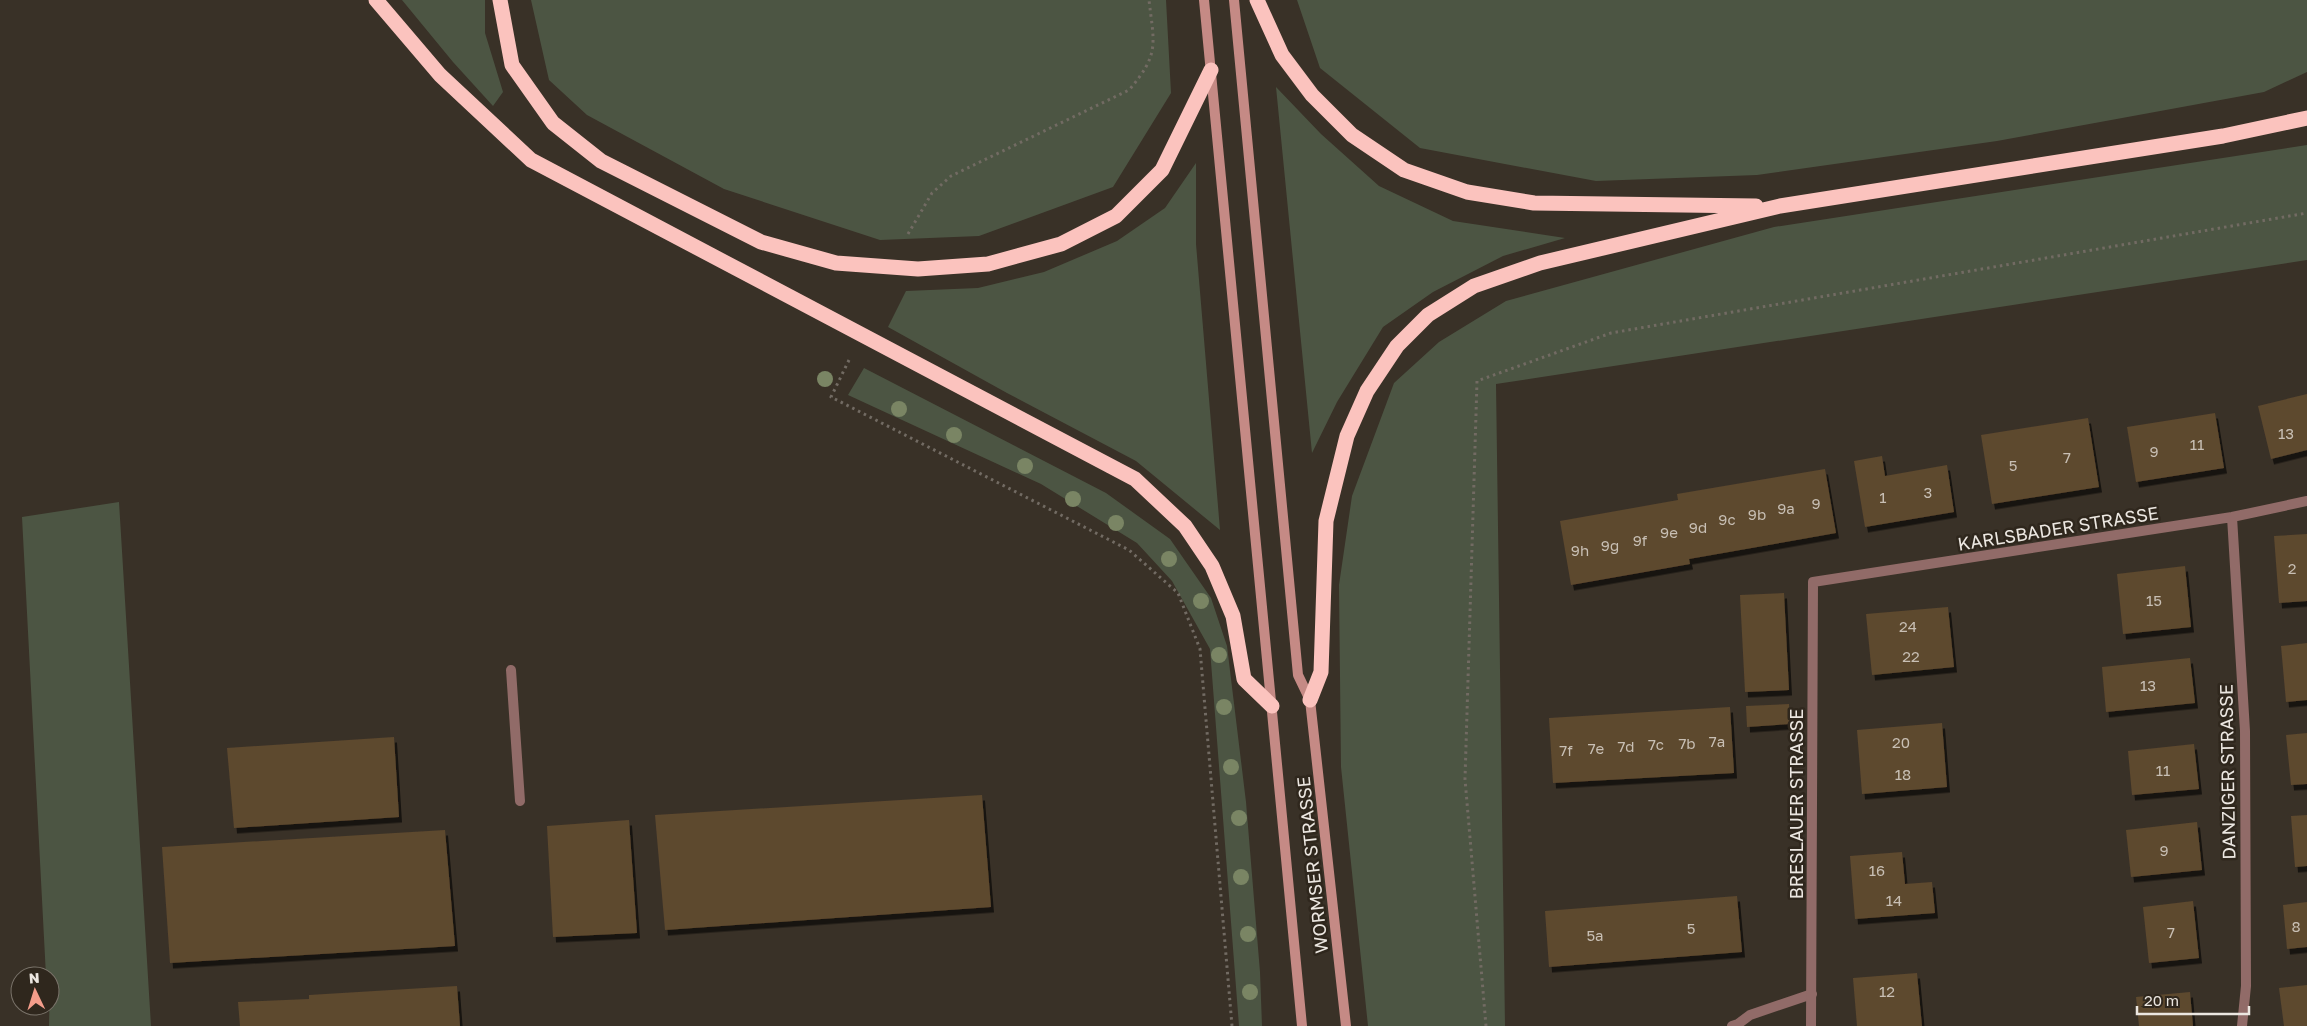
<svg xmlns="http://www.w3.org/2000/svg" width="2307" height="1026" font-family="'Golos Text',sans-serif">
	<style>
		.green { fill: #4c5543 }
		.building { fill: #5d482e; filter: url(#shadow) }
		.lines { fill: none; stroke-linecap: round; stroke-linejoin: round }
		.path { stroke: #726b63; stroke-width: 3; stroke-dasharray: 2.5 4; stroke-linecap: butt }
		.service { stroke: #916b68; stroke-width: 10 }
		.minor { stroke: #916b68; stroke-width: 10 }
		.secondary { stroke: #c58a85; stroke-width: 10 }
		.motorway { stroke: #fbc3be; stroke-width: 15 }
		.tree { fill: #7a8564 }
		.labels { text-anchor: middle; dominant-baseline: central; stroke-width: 5; stroke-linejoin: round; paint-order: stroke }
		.number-label { font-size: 15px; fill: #c8bfb4 }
		.street-label { font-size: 18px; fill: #ece7e1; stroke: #2f271d }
	</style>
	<defs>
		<filter id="shadow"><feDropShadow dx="3" dy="5.5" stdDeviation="0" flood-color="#0009"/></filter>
	</defs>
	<rect width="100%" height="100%" fill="#393127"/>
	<path class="green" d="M 402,0 L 485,0 L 485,33 L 503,92 L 493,106 L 453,62 Z
		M 531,0 L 1166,0 L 1171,93 L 1113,187 L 979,236 L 880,240 L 724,189 L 587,115 L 549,80 Z
		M 1297,0 L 2307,0 L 2307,72 L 2264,92 L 1997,141 L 1757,175 L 1596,181 L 1420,148 L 1320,68 Z
		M 1276,87 L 1321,134 L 1379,186 L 1453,221 L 1565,238 L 1503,256 L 1433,292 L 1383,327 L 1337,402 L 1312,453 Z
		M 2307,145 L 2307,260 L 1496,384 L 1505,1026 L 1368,1026 L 1341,767 L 1339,585 L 1352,496 L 1394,383 L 1439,342 L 1506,301 L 1774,227 Z
		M 1196,163 L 1196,244 L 1220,530 L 1136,461 L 1007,393 L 888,327 L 906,291 L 978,288 L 1044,272 L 1117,241 L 1165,208 Z
		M 864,368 L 1106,493 L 1170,539 L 1211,598 L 1227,646 L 1246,802 L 1260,972 L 1262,1026 L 1239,1026 L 1210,649 L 1172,581 L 1137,543 L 1041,484 L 848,395 Z
		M 119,502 L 151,1026 L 49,1026 L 50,976 L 46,976 L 22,517 Z"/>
	<path class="building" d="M 2307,394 L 2307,450 L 2271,459 L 2258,406 Z
		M 2215,413 L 2224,468 L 2136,482 L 2127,427 Z
		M 2088,418 L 2099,487 L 1992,504 L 1981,435 Z
		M 1882,456 L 1885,476 L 1947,465 L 1954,512 L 1865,527 L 1854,461 Z
		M 1825,469 L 1836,533 L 1689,559 L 1690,564 L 1571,585 L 1560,521 L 1678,500 L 1677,494 Z
		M 2307,534 L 2307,601 L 2279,603 L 2274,536 Z
		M 2185,566 L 2191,627 L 2123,634 L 2117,574 Z
		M 1784,593 L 1789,690 L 1745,692 L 1740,595 Z
		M 1948,607 L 1954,667 L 1872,675 L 1866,614 Z
		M 2307,643 L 2307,700 L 2286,702 L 2281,646 Z
		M 2190,658 L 2195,703 L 2106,712 L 2102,667 Z
		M 1789,704 L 1790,724 L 1747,727 L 1746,706 Z
		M 1730,707 L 1734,773 L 1553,783 L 1549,718 Z
		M 1942,723 L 1947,787 L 1862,794 L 1857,730 Z
		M 2307,733 L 2307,784 L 2291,785 L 2286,735 Z
		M 394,737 L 399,817 L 234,828 L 227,748 Z
		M 2194,744 L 2199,789 L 2132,795 L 2128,751 Z
		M 982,795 L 991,907 L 665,930 L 655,815 Z
		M 2307,815 L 2307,866 L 2295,867 L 2291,816 Z
		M 629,820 L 637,933 L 553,937 L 547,826 Z
		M 2197,822 L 2202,870 L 2131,877 L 2126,830 Z
		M 445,830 L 455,946 L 170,963 L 162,847 Z
		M 1902,852 L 1905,884 L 1932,882 L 1935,913 L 1855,919 L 1850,856 Z
		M 1737,896 L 1742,952 L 1549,967 L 1545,911 Z
		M 2193,901 L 2199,958 L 2149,963 L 2143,907 Z
		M 2307,902 L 2307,947 L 2287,949 L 2283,905 Z
		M 1917,973 L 1922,1026 L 1857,1026 L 1853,978 Z
		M 2307,985 L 2307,1026 L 2284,1026 L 2279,988 Z
		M 457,986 L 460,1026 L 240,1026 L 238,1002 L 309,999 L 309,995 Z
		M 2190,992 L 2193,1026 L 2139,1026 L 2136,997 Z"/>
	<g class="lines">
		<path class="path" d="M 908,234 L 932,193 L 951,176 L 1129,90 C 1160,54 1154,44 1149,0
			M 849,360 L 831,397 L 1129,550 L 1178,593 L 1200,649 L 1232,1026
			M 1486,1026 L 1465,779 L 1477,381 L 1611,333 L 2307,213"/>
		<path class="service" d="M 511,670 L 520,801
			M 1732,1026 L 1738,1024 L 1750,1015 L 1812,994"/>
		<path class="minor" d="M 2232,517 L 2245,731 L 2246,986 L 2242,1026
			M 1811,1026 L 1813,582 L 2232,517 L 2307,501"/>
		<path class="secondary" d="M 1204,0 L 1302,1026
			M 1234,0 L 1298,675 L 1310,700 L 1346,1026"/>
		<path class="motorway" d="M 376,0 L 440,75 L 531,160 L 1135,479 L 1185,526 L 1212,566 L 1233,616 L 1244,679 L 1272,706
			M 500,0 L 512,65 L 553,123 L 601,161 L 761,242 L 836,263 L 918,269 L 988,264 L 1061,244 L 1116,216 L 1162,170 L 1211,70
			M 1257,0 L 1282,55 L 1312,95 L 1352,135 L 1404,170 L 1467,192 L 1534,203 L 1756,206
			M 1310,700 L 1321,672 L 1326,521 L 1347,436 L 1367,391 L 1397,346 L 1428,315 L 1474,286 L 1540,263 L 1780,206 L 2223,136 L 2307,118"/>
	</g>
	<g class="tree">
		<circle cx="825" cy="379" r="8"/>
		<circle cx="899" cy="409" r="8"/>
		<circle cx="954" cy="435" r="8"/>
		<circle cx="1025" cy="466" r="8"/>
		<circle cx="1073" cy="499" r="8"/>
		<circle cx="1116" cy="523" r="8"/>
		<circle cx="1169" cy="559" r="8"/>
		<circle cx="1201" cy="601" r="8"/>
		<circle cx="1219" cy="655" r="8"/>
		<circle cx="1224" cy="707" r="8"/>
		<circle cx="1231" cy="767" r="8"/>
		<circle cx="1239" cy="818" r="8"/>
		<circle cx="1241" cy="877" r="8"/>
		<circle cx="1248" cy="934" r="8"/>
		<circle cx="1250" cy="992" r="8"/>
	</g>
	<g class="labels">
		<g class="number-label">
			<text x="2286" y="433">13</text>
			<text x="2197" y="444">11</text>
			<text x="2154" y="451">9</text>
			<text x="2067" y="457">7</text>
			<text x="2013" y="465">5</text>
			<text x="1928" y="492">3</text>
			<text x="1883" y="497">1</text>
			<text x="1816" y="503">9</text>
			<text x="1786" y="508">9a</text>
			<text x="1757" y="514">9b</text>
			<text x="1727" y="519">9c</text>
			<text x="1698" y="527">9d</text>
			<text x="1669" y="532">9e</text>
			<text x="1640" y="540">9f</text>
			<text x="1610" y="545">9g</text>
			<text x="1580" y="550">9h</text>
			<text x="2292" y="568">2</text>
			<text x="2154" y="600">15</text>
			<text x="1908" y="626">24</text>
			<text x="1911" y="656">22</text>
			<text x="2148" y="685">13</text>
			<text x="1717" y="741">7a</text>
			<text x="1901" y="742">20</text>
			<text x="1687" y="743">7b</text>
			<text x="1656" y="744">7c</text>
			<text x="1626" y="746">7d</text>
			<text x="1596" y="748">7e</text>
			<text x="1566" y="750">7f</text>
			<text x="2163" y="770">11</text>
			<text x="1903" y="774">18</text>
			<text x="2164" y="850">9</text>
			<text x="1877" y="870">16</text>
			<text x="1894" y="900">14</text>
			<text x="2296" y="926">8</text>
			<text x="1691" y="928">5</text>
			<text x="2171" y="932">7</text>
			<text x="1595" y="935">5a</text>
			<text x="1887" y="991">12</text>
		</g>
		<g class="street-label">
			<text transform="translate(2058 528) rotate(-9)">KARLSBADER STRASSE</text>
			<text transform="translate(2227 772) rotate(-91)">DANZIGER STRASSE</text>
			<text transform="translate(1796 804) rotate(-90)">BRESLAUER STRASSE</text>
			<text transform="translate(1312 865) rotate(-96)">WORMSER STRASSE</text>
		</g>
	</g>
	<g transform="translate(35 991) rotate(356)"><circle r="24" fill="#2f271d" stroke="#7b746b"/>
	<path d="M0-4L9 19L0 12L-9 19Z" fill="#f49d8b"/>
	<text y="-8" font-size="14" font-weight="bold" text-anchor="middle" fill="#ece7e1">N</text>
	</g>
	<path d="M2137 1006v8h112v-8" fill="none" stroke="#ece7e1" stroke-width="2.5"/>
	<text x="2144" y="1006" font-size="15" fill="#ece7e1" stroke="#2f271d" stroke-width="4" paint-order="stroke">20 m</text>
</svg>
